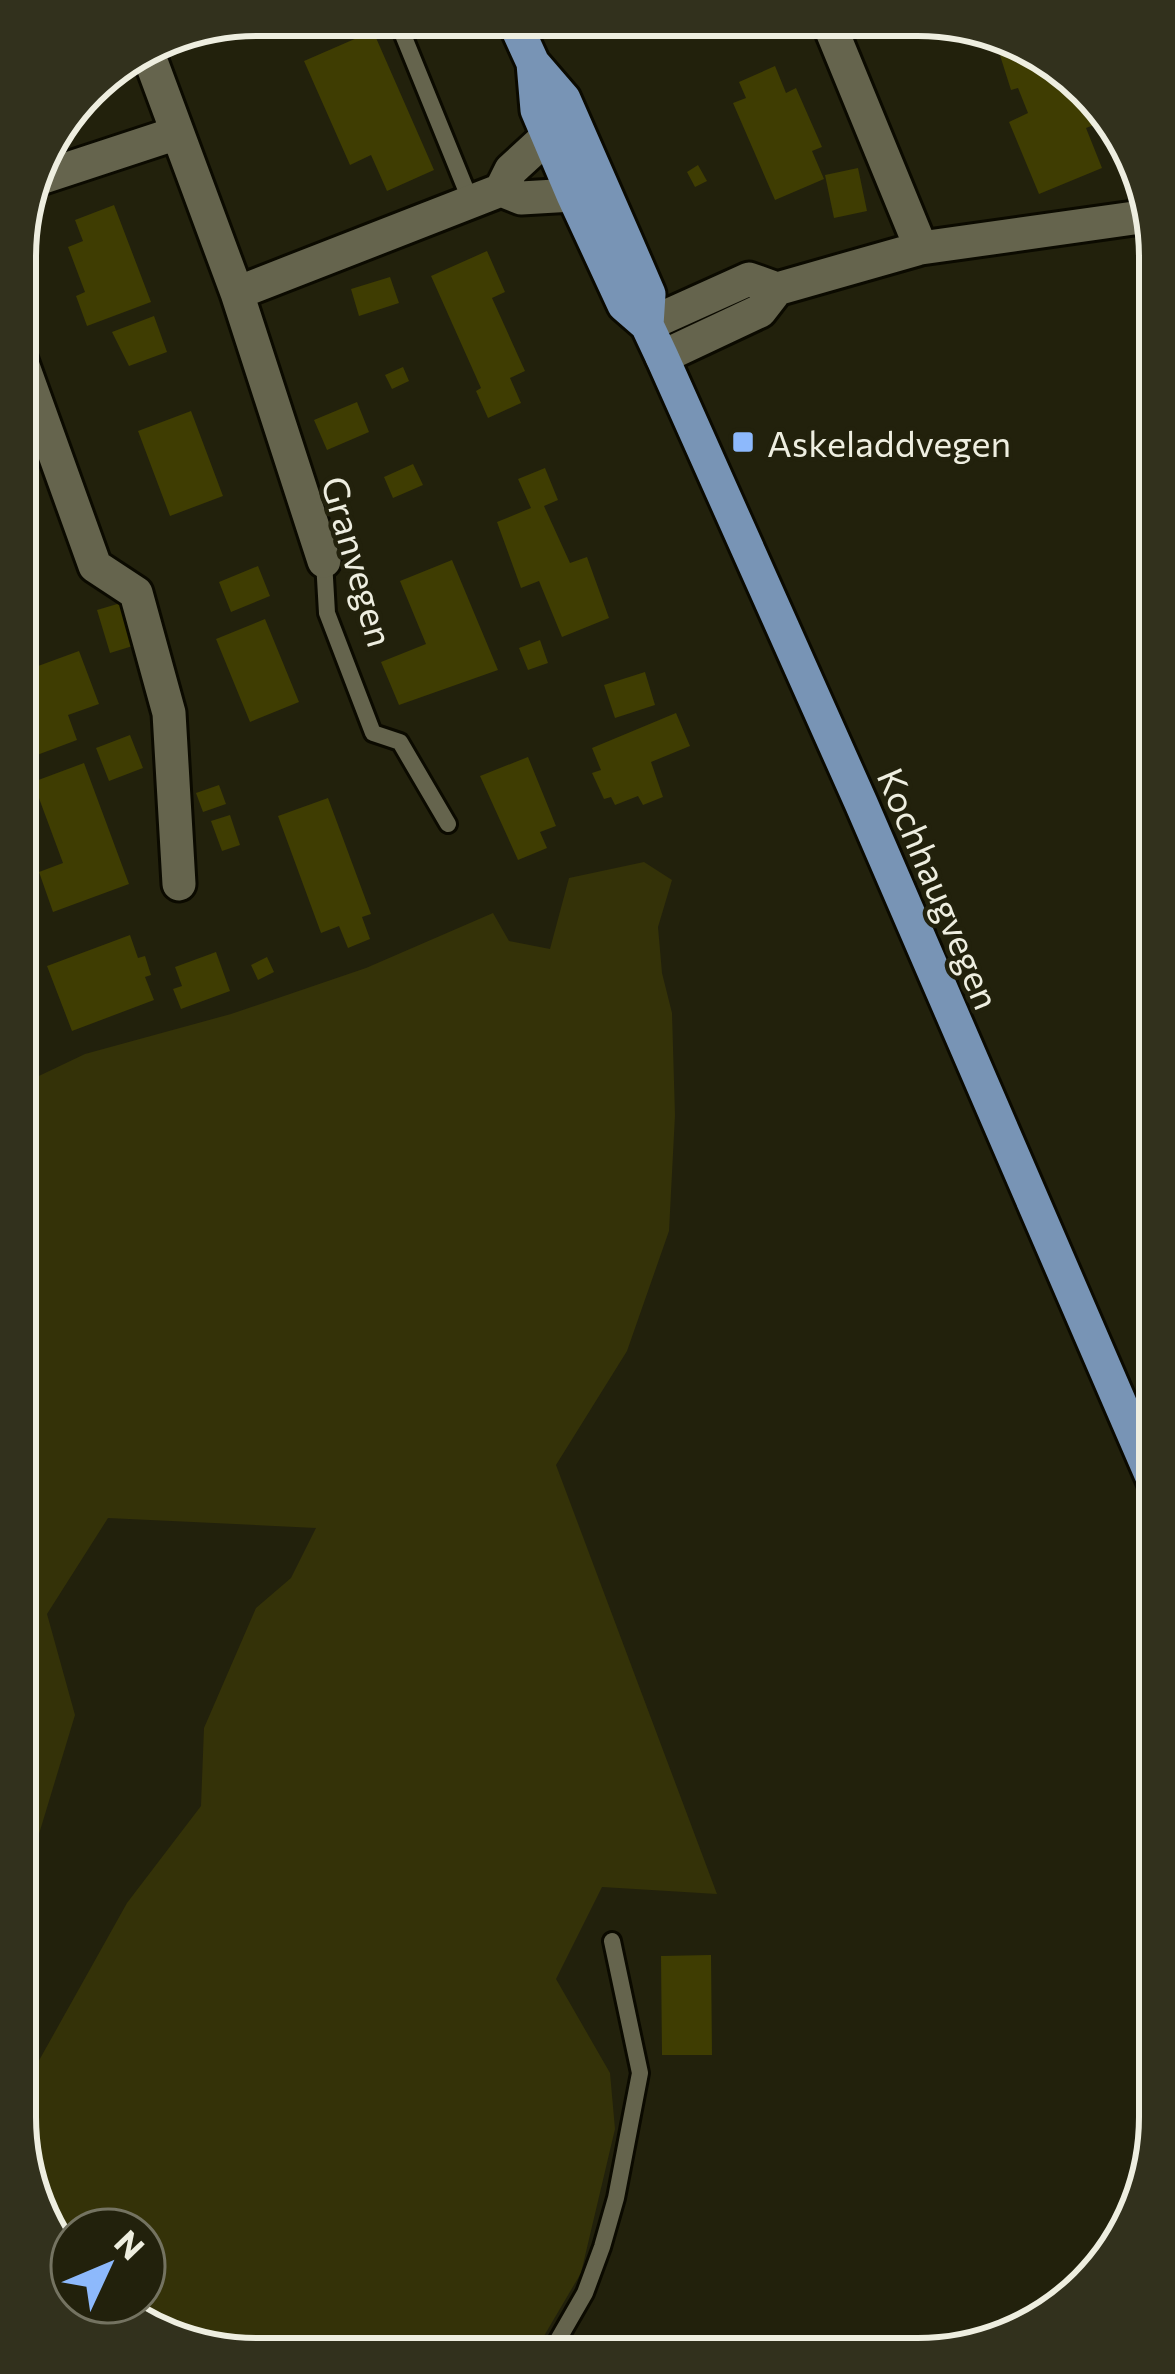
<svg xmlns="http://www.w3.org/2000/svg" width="1175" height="2374" font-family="Commissioner,sans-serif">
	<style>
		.green { fill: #343208 }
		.building { fill: #3f3d02 }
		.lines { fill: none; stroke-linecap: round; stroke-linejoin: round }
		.service-casing { stroke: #0b0a00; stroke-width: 22 }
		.minor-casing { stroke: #0b0a00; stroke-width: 39 }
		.primary-casing { stroke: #0b0a00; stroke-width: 39 }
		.service { stroke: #65644d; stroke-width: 16 }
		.minor { stroke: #65644d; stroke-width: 33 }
		.primary { stroke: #7894b5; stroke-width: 33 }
		.poi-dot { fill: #8db9fc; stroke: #22210c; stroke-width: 4.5 }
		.labels { text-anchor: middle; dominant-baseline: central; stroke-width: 9; stroke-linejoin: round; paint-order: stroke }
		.poi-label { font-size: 36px; fill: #eeeee0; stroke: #22210c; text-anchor: start }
		.street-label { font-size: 36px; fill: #eeeee0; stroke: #22210c }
		.rim { fill: none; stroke: #eeeee0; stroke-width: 6 }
	</style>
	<rect width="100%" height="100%" fill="#22210c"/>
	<path class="green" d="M 644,862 L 672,880 L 658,927 L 662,973 L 672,1013 L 675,1115 L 669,1231 L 627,1351 L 556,1465 L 717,1894 L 602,1887 L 556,1979 L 610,2073 L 615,2129 L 581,2273 L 534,2353 L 224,2357 L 103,2302 L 144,2302 L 144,2230 L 72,2230 L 72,2261 L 28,2194 L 27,2082 L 127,1903 L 201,1806 L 204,1728 L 256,1608 L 291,1578 L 316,1528 L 108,1518 L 47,1614 L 75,1715 L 26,1877 L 22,1084 L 85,1054 L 231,1014 L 366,968 L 493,913 L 509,941 L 550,949 L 569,878 Z"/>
	<path class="building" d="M 696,18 L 752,18 L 705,39 Z
		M 373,31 L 434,170 L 387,191 L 371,155 L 350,165 L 304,61 Z
		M 1013,43 L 1077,75 L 1107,120 L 1086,128 L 1102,168 L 1039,194 L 1009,122 L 1028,113 L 1018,88 L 1011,90 L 998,49 Z
		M 775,66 L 786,93 L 796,88 L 822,147 L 812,151 L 824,179 L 775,200 L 733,103 L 746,98 L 739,82 Z
		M 698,165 L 707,181 L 695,187 L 687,172 Z
		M 858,168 L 867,211 L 834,218 L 825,175 Z
		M 114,205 L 151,302 L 87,326 L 76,296 L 85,292 L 68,247 L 83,241 L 75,220 Z
		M 487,251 L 505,292 L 492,298 L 525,371 L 510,378 L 521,403 L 488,418 L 476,391 L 481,388 L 431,276 Z
		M 390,277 L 399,303 L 359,316 L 351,289 Z
		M 154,316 L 167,352 L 129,366 L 112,332 Z
		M 403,367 L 409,381 L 392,389 L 385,375 Z
		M 357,402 L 369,432 L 327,450 L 314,420 Z
		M 191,411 L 223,496 L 170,516 L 138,431 Z
		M 413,464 L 423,485 L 393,498 L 384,477 Z
		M 545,468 L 558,500 L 544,506 L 548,515 L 570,563 L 587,557 L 609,618 L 562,637 L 539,581 L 521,588 L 497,522 L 531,508 L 518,479 Z
		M 19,546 L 32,579 L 19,584 Z
		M 452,560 L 498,670 L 399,705 L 381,662 L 426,644 L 400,581 Z
		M 258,566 L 270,596 L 231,612 L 219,582 Z
		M 124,602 L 136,645 L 110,653 L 97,610 Z
		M 265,619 L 299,702 L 250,722 L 216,639 Z
		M 540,640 L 548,663 L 528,670 L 519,648 Z
		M 79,651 L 99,704 L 68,715 L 77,740 L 29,758 L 20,734 L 19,673 Z
		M 645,672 L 655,705 L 615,718 L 604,685 Z
		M 676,713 L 690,746 L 651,762 L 663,797 L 643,805 L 638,796 L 615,805 L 611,797 L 604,799 L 592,773 L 601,770 L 592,748 Z
		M 130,735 L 143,768 L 109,781 L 96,748 Z
		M 528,757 L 556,826 L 540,832 L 547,848 L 518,860 L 480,776 Z
		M 84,763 L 129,884 L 53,912 L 39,872 L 63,863 L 33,782 Z
		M 219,785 L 226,804 L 203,812 L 196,793 Z
		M 328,798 L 371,914 L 362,917 L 370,939 L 348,948 L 339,926 L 321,933 L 278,816 Z
		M 230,815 L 240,845 L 222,851 L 211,821 Z
		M 130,935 L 138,958 L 145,956 L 151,975 L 145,977 L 154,1000 L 72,1031 L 47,966 Z
		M 216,952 L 230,991 L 181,1009 L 173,989 L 182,986 L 175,967 Z
		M 267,957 L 274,972 L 258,980 L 251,965 Z
		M 711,1955 L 712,2055 L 662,2055 L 661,1956 Z"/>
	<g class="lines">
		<defs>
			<path id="service" d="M 397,20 L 471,202
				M 324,561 L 327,613 L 373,733 L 400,742 L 448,824
				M 551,2352 L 585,2293 L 602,2247 L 616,2198 L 640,2073 L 612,1941"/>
			<path id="minor" d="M 827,19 L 921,248
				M 145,45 L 237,293 L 501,190 L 521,198 L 573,195
				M 31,181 L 177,133
				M 501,190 L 511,170 L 548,136
				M 237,293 L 324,561
				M 647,325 L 749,279 L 777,289 L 921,248 L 1148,216
				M 18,352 L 95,566 L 136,593 L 169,713 L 179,884
				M 662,357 L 760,311 L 777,289"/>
			<path id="primary" d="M 512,17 L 533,63 L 564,99 L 627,243 L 649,294 L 647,325
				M 533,63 L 537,110 L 573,195 L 624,305 L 647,325 L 662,357 L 861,803 L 1155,1484"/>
		</defs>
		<use href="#service" class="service-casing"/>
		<use href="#minor" class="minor-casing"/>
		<use href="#primary" class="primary-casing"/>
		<use href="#service" class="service"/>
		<use href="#minor" class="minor"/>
		<use href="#primary" class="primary"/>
	</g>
	<rect class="poi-dot" x="731" y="430" width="24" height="24" rx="6"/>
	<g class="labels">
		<g class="poi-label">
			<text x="767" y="442">Askeladdvegen</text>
		</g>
		<g class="street-label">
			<text transform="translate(359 561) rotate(74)">Granvegen</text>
			<text transform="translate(940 888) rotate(67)">Kochhaugvegen</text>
		</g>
	</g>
	<path d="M0 0H1175V2374H0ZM257 36H918A221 221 0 0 1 1139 257V2117A221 221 0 0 1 918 2338H257A221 221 0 0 1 36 2117V257A221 221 0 0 1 257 36Z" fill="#32311d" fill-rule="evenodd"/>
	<path class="rim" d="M257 36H918A221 221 0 0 1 1139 257V2117A221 221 0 0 1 918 2338H257A221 221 0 0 1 36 2117V257A221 221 0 0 1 257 36Z"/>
	<g transform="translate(108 2266) rotate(46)"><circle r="57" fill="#22210c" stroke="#747361" stroke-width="3"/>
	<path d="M0-9L21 45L0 30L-21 45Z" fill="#8db9fc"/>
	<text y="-18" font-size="33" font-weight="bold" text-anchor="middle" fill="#eeeee0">N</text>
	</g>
</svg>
